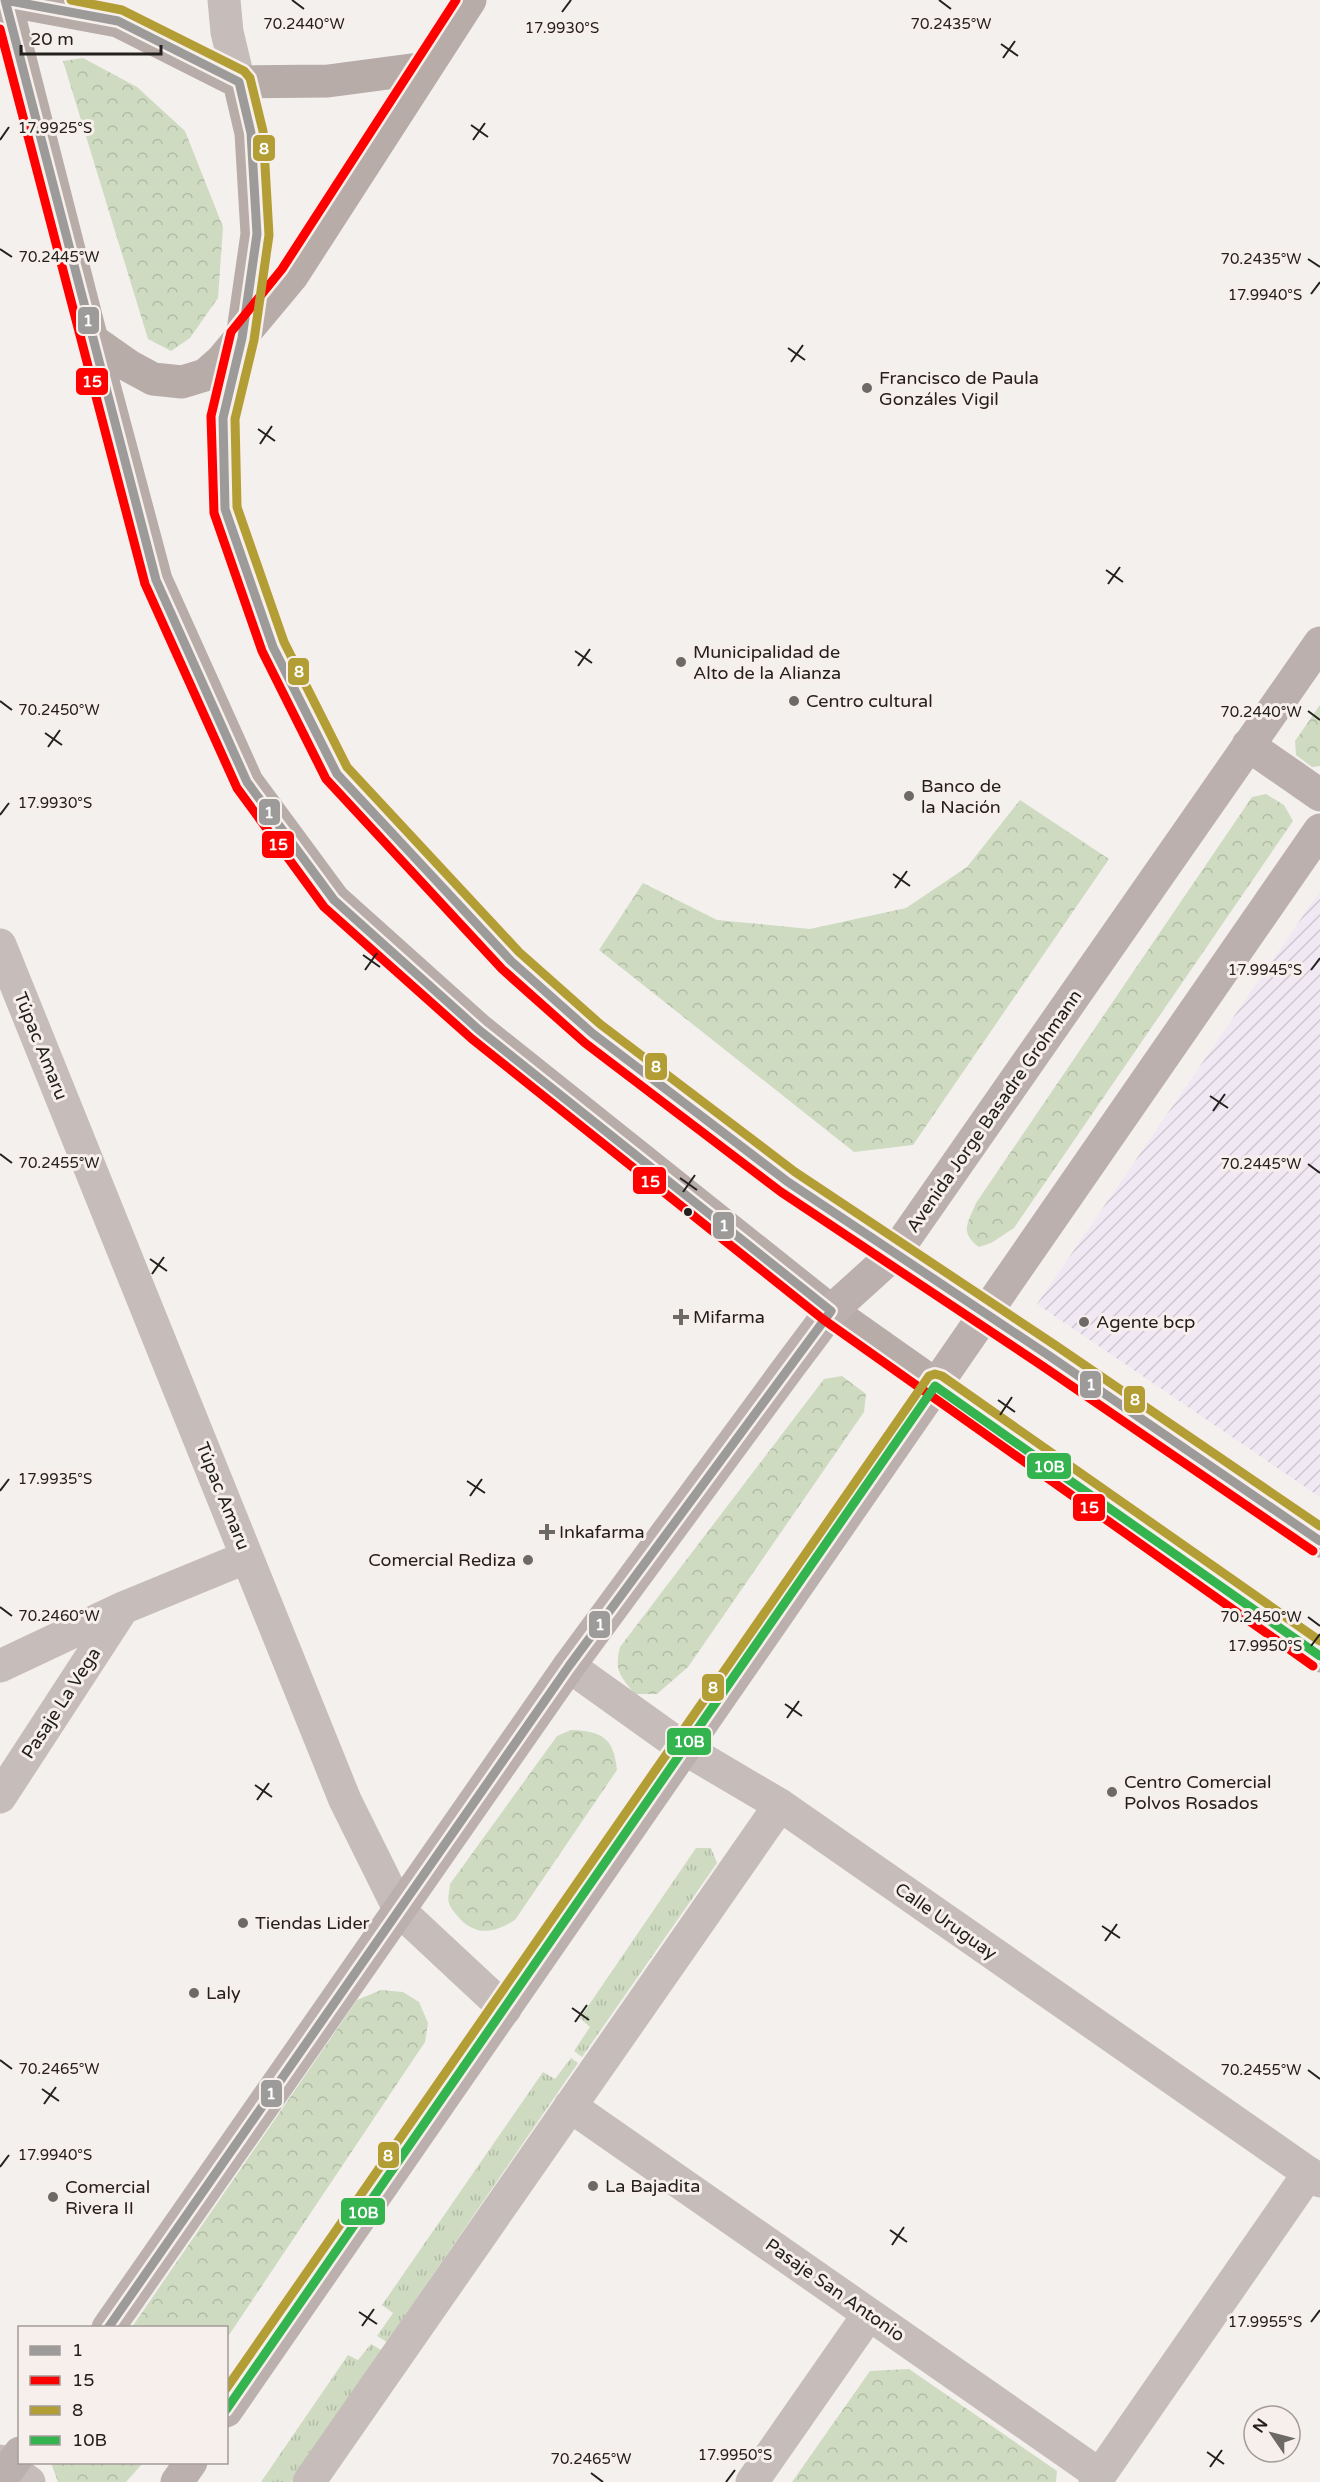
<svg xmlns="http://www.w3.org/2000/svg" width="1320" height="2482" font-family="'Varela Round',sans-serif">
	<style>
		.industrial { fill: url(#industrial-furrows) }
		.grass { fill: url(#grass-tufts) }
		.park { fill: url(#park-crowns) }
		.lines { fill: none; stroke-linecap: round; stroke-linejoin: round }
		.minor { stroke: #c6bdba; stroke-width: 33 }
		.major { stroke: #b7aca8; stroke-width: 33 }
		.highway { stroke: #bbb0ad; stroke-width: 33 }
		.bus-1-casing { stroke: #f7efeb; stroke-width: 14 }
		.bus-2-casing { stroke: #f7efeb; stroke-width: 14 }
		.bus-3-casing { stroke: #f7efeb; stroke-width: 14 }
		.bus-4-casing { stroke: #f7efeb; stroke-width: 14 }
		.bus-1 { stroke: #9c9b9a; stroke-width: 9 }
		.bus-2 { stroke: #f00; stroke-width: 9 }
		.bus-3 { stroke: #b29e34; stroke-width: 9 }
		.bus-4 { stroke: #33b44f; stroke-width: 9 }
		.ticks { fill: none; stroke: #23201e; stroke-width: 2 }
		.poi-dot { fill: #6c6967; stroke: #f7efeb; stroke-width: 2 }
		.bus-dot { fill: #23201e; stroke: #f7efeb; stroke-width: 2 }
		.labels { text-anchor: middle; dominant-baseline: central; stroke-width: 6; stroke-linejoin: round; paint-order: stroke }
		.poi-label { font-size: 18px; fill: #23201e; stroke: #f7efeb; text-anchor: start }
		.street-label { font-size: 18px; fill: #23201e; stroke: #f7efeb }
		.ticks-label { font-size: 15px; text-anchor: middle; fill: #23201e; stroke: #f7efeb; stroke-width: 6; stroke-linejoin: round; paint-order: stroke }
		.line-badge { stroke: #f7efeb; stroke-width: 2 }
		.badge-label { font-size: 16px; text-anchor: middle; font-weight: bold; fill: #fff }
	</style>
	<defs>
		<pattern id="industrial-furrows" width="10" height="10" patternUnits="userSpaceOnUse" patternTransform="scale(1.5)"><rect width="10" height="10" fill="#f0e8f3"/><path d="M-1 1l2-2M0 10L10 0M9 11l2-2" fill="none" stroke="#cec7d0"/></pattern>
		<pattern id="grass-tufts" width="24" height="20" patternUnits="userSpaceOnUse" patternTransform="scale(1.5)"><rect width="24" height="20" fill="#cedbc1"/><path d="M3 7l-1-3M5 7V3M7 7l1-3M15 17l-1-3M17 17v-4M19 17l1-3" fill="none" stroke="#b1bca5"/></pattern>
		<pattern id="park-crowns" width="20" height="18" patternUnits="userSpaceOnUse" patternTransform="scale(1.5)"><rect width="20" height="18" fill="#cedbc1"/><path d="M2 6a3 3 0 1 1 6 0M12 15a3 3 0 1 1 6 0" fill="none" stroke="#b1bca5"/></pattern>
	</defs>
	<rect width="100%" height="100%" fill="#f4f0ee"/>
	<path class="industrial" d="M 1320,891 L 1320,1497 L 1037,1304 Z"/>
	<path class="grass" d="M 696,1848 L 711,1848 L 717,1863 L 582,2057 L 574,2051 L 590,2027 L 580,2018 Z
		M 571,2058 L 578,2063 L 387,2342 L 377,2336 L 393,2313 L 382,2305 L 543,2072 L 555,2079 Z
		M 371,2344 L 381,2350 L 291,2482 L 261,2482 L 348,2355 L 358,2360 Z"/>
	<path class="park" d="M 83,58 L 137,87 L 185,131 L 223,227 L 218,298 L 190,338 L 171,351 L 148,339 L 63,61 Z
		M 1320,705 L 1320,766 L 1312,767 L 1296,755 L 1295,741 Z
		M 1266,794 L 1284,805 L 1293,821 L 1014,1228 L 991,1243 L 979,1247 C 959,1232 968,1223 976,1203 L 1252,797 Z
		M 1020,800 L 1109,859 L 913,1145 L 854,1152 L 599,950 L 643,883 L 717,920 L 810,929 L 906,908 L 967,867 Z
		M 842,1376 L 866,1394 L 864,1412 L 688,1667 L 657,1694 L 635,1694 C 620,1676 614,1670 620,1647 L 824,1379 Z
		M 571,1730 C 602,1731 614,1738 617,1770 L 515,1920 C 495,1932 478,1937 460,1919 C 457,1915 450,1908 449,1903 C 447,1898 450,1889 450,1884 L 557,1736 Z
		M 381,1990 L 403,1992 L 419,2002 L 428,2023 L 425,2042 L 227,2338 L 226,2328 L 132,2327 L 357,2000 Z
		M 909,2369 L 1057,2471 L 1056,2482 L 792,2482 L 870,2371 Z
		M 51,2463 L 51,2462 L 143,2463 L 126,2482 L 58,2482 Z"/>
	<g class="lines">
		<path class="minor" d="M 224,0 L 227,32 L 239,82
			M 0,945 L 345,1800 L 400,1911 L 505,2009
			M 0,1666 L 123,1608 L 247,1557
			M 569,1666 L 685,1749 L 780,1805 L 1320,2181
			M 0,1797 L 123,1608
			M 570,2106 L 1100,2475
			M 0,2461 L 29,2482
			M 309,2482 L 780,1805
			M 752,2482 L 869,2314
			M 1095,2482 L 1309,2173"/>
		<path class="major" d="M 426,68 L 328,81 L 239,82 L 118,21 L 5,0 L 92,340 L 156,580 L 247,782 L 334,900 L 479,1030 L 831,1311 L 1320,1656
			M 239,82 L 251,133 L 257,234 L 242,338 L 223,418 L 225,509 L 273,647 L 337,774 L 511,961 L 592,1033 L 788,1182 L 1048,1355 L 1320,1541
			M 92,340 L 129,366 L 153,379 L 182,382 L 205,375 L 222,360 L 292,276 L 470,0"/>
		<path class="highway" d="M 1248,745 L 1320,795
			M 108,2328 L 569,1666 L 789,1367 L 831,1311 L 895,1253 L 1320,643
			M 226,2411 L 1320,830
			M 0,2481 L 20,2453
			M 177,2482 L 191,2462"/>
		<defs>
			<path id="bus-1" d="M 5,0 L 156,580 L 247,782 L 334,900 L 479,1030 L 831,1311 L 569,1666 L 108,2328
				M 5,0 L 118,21 L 239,82 L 251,133 L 257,234 L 242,338 L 223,418 L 225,509 L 273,647 L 337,774 L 511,961 L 592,1033 L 788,1182 L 1048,1355 L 1320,1541"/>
			<path id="bus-2" d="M 456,0 L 282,269 L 231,332 L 211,416 L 214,513 L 262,651 L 326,779 L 502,969 L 585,1043 L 781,1192 L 1041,1365 L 1313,1551
				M 0,29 L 145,584 L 237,788 L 324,907 L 472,1039 L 824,1320 L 1313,1666"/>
			<path id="bus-3" d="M 71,0 L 122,10 L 244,71 L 250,78 L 263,131 L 269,235 L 254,340 L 235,419 L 237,507 L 284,642 L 347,767 L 519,952 L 600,1024 L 795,1172 L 1055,1345 L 1320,1526
				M 226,2389 L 929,1376 L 935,1374 L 942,1376 L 1320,1641"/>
			<path id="bus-4" d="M 226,2410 L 935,1386 L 1320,1656"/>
		</defs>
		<use href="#bus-1" class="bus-1-casing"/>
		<use href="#bus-2" class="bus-2-casing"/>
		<use href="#bus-3" class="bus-3-casing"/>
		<use href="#bus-4" class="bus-4-casing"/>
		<use href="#bus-1" class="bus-1"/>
		<use href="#bus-2" class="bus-2"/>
		<use href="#bus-3" class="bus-3"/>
		<use href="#bus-4" class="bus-4"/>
	</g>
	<path class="ticks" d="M 292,0 L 304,9M 939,0 L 951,9M 562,12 L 571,0M 1001,44 L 1018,56M 1003,58 L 1015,41M 471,125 L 488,137M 0,140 L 9,127M 473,140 L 485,123M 0,249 L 12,257M 1308,259 L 1320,267M 1311,294 L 1320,282M 788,348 L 805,360M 791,362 L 803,345M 258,429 L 275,441M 260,444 L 272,426M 1106,570 L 1123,582M 1108,584 L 1120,567M 575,651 L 592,663M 578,666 L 590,649M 0,701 L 12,710M 1308,711 L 1320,720M 45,733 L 62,745M 48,747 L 60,730M 0,815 L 9,803M 893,874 L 910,886M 895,888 L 907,871M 363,955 L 380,967M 365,970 L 377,953M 1311,970 L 1320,958M 1210,1096 L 1228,1108M 1213,1111 L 1225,1094M 0,1154 L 12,1163M 1308,1164 L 1320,1173M 680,1178 L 697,1190M 683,1192 L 695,1175M 150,1259 L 167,1271M 152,1274 L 164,1257M 998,1400 L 1015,1412M 1000,1415 L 1012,1397M 467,1481 L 485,1493M 0,1491 L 9,1479M 470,1496 L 482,1479M 0,1607 L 12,1616M 1308,1617 L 1320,1626M 1311,1646 L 1320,1634M 785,1704 L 802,1716M 787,1718 L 799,1701M 255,1785 L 272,1797M 257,1800 L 269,1783M 1102,1926 L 1120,1938M 1105,1941 L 1117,1924M 572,2008 L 589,2020M 575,2022 L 587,2005M 0,2060 L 12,2069M 1308,2070 L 1320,2079M 42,2089 L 59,2101M 44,2104 L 56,2087M 0,2167 L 9,2155M 890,2230 L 907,2242M 892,2245 L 904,2227M 359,2312 L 377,2324M 1311,2322 L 1320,2310M 362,2326 L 374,2309M 1207,2452 L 1224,2464M 1210,2467 L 1222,2450M 591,2473 L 603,2482M 726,2482 L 735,2470"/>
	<g class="poi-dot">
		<circle cx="867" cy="388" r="6"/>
		<circle cx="681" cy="662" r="6"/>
		<circle cx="794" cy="701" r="6"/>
		<circle cx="909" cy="796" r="6"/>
		<path d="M678 1308h6v6h6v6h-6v6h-6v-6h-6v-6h6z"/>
		<circle cx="1084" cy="1322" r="6"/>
		<path d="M544 1523h6v6h6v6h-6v6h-6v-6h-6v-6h6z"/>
		<circle cx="528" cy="1560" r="6"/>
		<circle cx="1112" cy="1792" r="6"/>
		<circle cx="243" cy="1923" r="6"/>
		<circle cx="194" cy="1993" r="6"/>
		<circle cx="593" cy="2186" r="6"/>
		<circle cx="53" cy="2197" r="6"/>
	</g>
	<circle class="bus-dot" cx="688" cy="1212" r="5"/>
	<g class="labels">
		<g class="poi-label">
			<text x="879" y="378">Francisco de Paula<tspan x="879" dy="21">Gonzáles Vigil</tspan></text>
			<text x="693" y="652">Municipalidad de<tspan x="693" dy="21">Alto de la Alianza</tspan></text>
			<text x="806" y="701">Centro cultural</text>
			<text x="921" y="786">Banco de<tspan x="921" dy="21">la Nación</tspan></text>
			<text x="693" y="1317">Mifarma</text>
			<text x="1096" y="1322">Agente bcp</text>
			<text x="559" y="1532">Inkafarma</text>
			<text x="516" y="1560" text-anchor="end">Comercial Rediza</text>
			<text x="1124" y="1782">Centro Comercial<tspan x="1124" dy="21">Polvos Rosados</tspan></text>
			<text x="255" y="1923">Tiendas Lider</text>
			<text x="206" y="1993">Laly</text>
			<text x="605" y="2186">La Bajadita</text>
			<text x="65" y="2187">Comercial<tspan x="65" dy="21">Rivera II</tspan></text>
		</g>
		<g class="street-label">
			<text transform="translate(41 1046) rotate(68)">Túpac Amaru</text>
			<text transform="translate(994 1111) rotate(-55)">Avenida Jorge Basadre Grohmann</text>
			<text transform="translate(223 1496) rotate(68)">Túpac Amaru</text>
			<text transform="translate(61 1703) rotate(-57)">Pasaje La Vega</text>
			<text transform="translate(946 1921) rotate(35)">Calle Uruguay</text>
			<text transform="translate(835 2290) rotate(35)">Pasaje San Antonio</text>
		</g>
	</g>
	<g class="ticks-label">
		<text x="304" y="29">70.2440°W</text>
		<text x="951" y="29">70.2435°W</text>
		<text x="562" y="33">17.9930°S</text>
		<text x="55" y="133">17.9925°S</text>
		<text x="59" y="262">70.2445°W</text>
		<text x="1261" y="264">70.2435°W</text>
		<text x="1265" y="300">17.9940°S</text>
		<text x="59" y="715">70.2450°W</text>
		<text x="1261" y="717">70.2440°W</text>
		<text x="55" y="808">17.9930°S</text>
		<text x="1265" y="975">17.9945°S</text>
		<text x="59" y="1168">70.2455°W</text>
		<text x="1261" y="1169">70.2445°W</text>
		<text x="55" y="1484">17.9935°S</text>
		<text x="59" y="1621">70.2460°W</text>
		<text x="1261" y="1622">70.2450°W</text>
		<text x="1265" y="1651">17.9950°S</text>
		<text x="59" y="2074">70.2465°W</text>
		<text x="1261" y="2075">70.2455°W</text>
		<text x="55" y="2160">17.9940°S</text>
		<text x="1265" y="2327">17.9955°S</text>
		<text x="735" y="2460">17.9950°S</text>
		<text x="591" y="2464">70.2465°W</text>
	</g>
	<g class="line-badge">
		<rect x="252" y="134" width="24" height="28" rx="6" fill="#b29e34"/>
		<rect x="77" y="306" width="23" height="29" rx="6" fill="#9c9b9a"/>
		<rect x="75" y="367" width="34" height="29" rx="6" fill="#f00"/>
		<rect x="287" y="657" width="23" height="29" rx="6" fill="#b29e34"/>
		<rect x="258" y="798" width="23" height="28" rx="6" fill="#9c9b9a"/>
		<rect x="261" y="830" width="34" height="29" rx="6" fill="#f00"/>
		<rect x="644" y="1052" width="24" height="29" rx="6" fill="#b29e34"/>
		<rect x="632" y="1166" width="35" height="29" rx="6" fill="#f00"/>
		<rect x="712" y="1211" width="23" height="29" rx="6" fill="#9c9b9a"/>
		<rect x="1079" y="1370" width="23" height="29" rx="6" fill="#9c9b9a"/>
		<rect x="1123" y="1385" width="23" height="29" rx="6" fill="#b29e34"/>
		<rect x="1026" y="1452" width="46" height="28" rx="6" fill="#33b44f"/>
		<rect x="1072" y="1493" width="34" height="29" rx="6" fill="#f00"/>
		<rect x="588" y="1610" width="23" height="29" rx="6" fill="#9c9b9a"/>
		<rect x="701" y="1673" width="24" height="29" rx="6" fill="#b29e34"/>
		<rect x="666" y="1727" width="46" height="29" rx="6" fill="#33b44f"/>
		<rect x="260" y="2079" width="23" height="29" rx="6" fill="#9c9b9a"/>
		<rect x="377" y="2141" width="23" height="28" rx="6" fill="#b29e34"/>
		<rect x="340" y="2197" width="46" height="29" rx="6" fill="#33b44f"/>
	</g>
	<g class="badge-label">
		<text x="264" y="154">8</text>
		<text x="88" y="326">1</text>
		<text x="92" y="387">15</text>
		<text x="299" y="677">8</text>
		<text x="269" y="818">1</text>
		<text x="278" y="850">15</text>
		<text x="656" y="1072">8</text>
		<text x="650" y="1187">15</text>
		<text x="724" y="1231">1</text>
		<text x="1091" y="1390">1</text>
		<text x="1135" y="1405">8</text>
		<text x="1049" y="1472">10B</text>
		<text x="1089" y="1513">15</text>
		<text x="600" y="1630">1</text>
		<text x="713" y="1693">8</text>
		<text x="689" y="1747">10B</text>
		<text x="271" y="2099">1</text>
		<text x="388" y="2161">8</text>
		<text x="363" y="2218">10B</text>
	</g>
	<rect x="18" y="2326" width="210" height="138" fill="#f7efeb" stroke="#a29c99" stroke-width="1.5"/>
	<rect x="30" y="2346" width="30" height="9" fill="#9c9b9a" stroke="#a29c99" stroke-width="1.5"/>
	<text x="72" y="2356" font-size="18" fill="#23201e">1</text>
	<rect x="30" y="2376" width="30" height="9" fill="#ff0000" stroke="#a29c99" stroke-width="1.5"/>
	<text x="72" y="2386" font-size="18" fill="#23201e">15</text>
	<rect x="30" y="2406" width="30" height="9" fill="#b29e34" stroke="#a29c99" stroke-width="1.5"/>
	<text x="72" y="2416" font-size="18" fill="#23201e">8</text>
	<rect x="30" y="2436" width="30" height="9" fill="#33b44f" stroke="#a29c99" stroke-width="1.5"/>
	<text x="72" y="2446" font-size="18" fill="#23201e">10B</text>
	<g transform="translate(1272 2434) rotate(305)"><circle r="28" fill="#f7efeb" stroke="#a29c99" stroke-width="1.5"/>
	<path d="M0-4.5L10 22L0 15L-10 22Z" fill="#6c6967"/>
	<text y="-9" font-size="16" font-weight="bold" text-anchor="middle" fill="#23201e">N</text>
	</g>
	<path d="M21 45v9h140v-9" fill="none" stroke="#23201e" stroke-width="3"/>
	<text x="30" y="45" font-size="18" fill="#23201e" stroke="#f7efeb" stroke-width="4.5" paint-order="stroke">20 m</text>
</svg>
